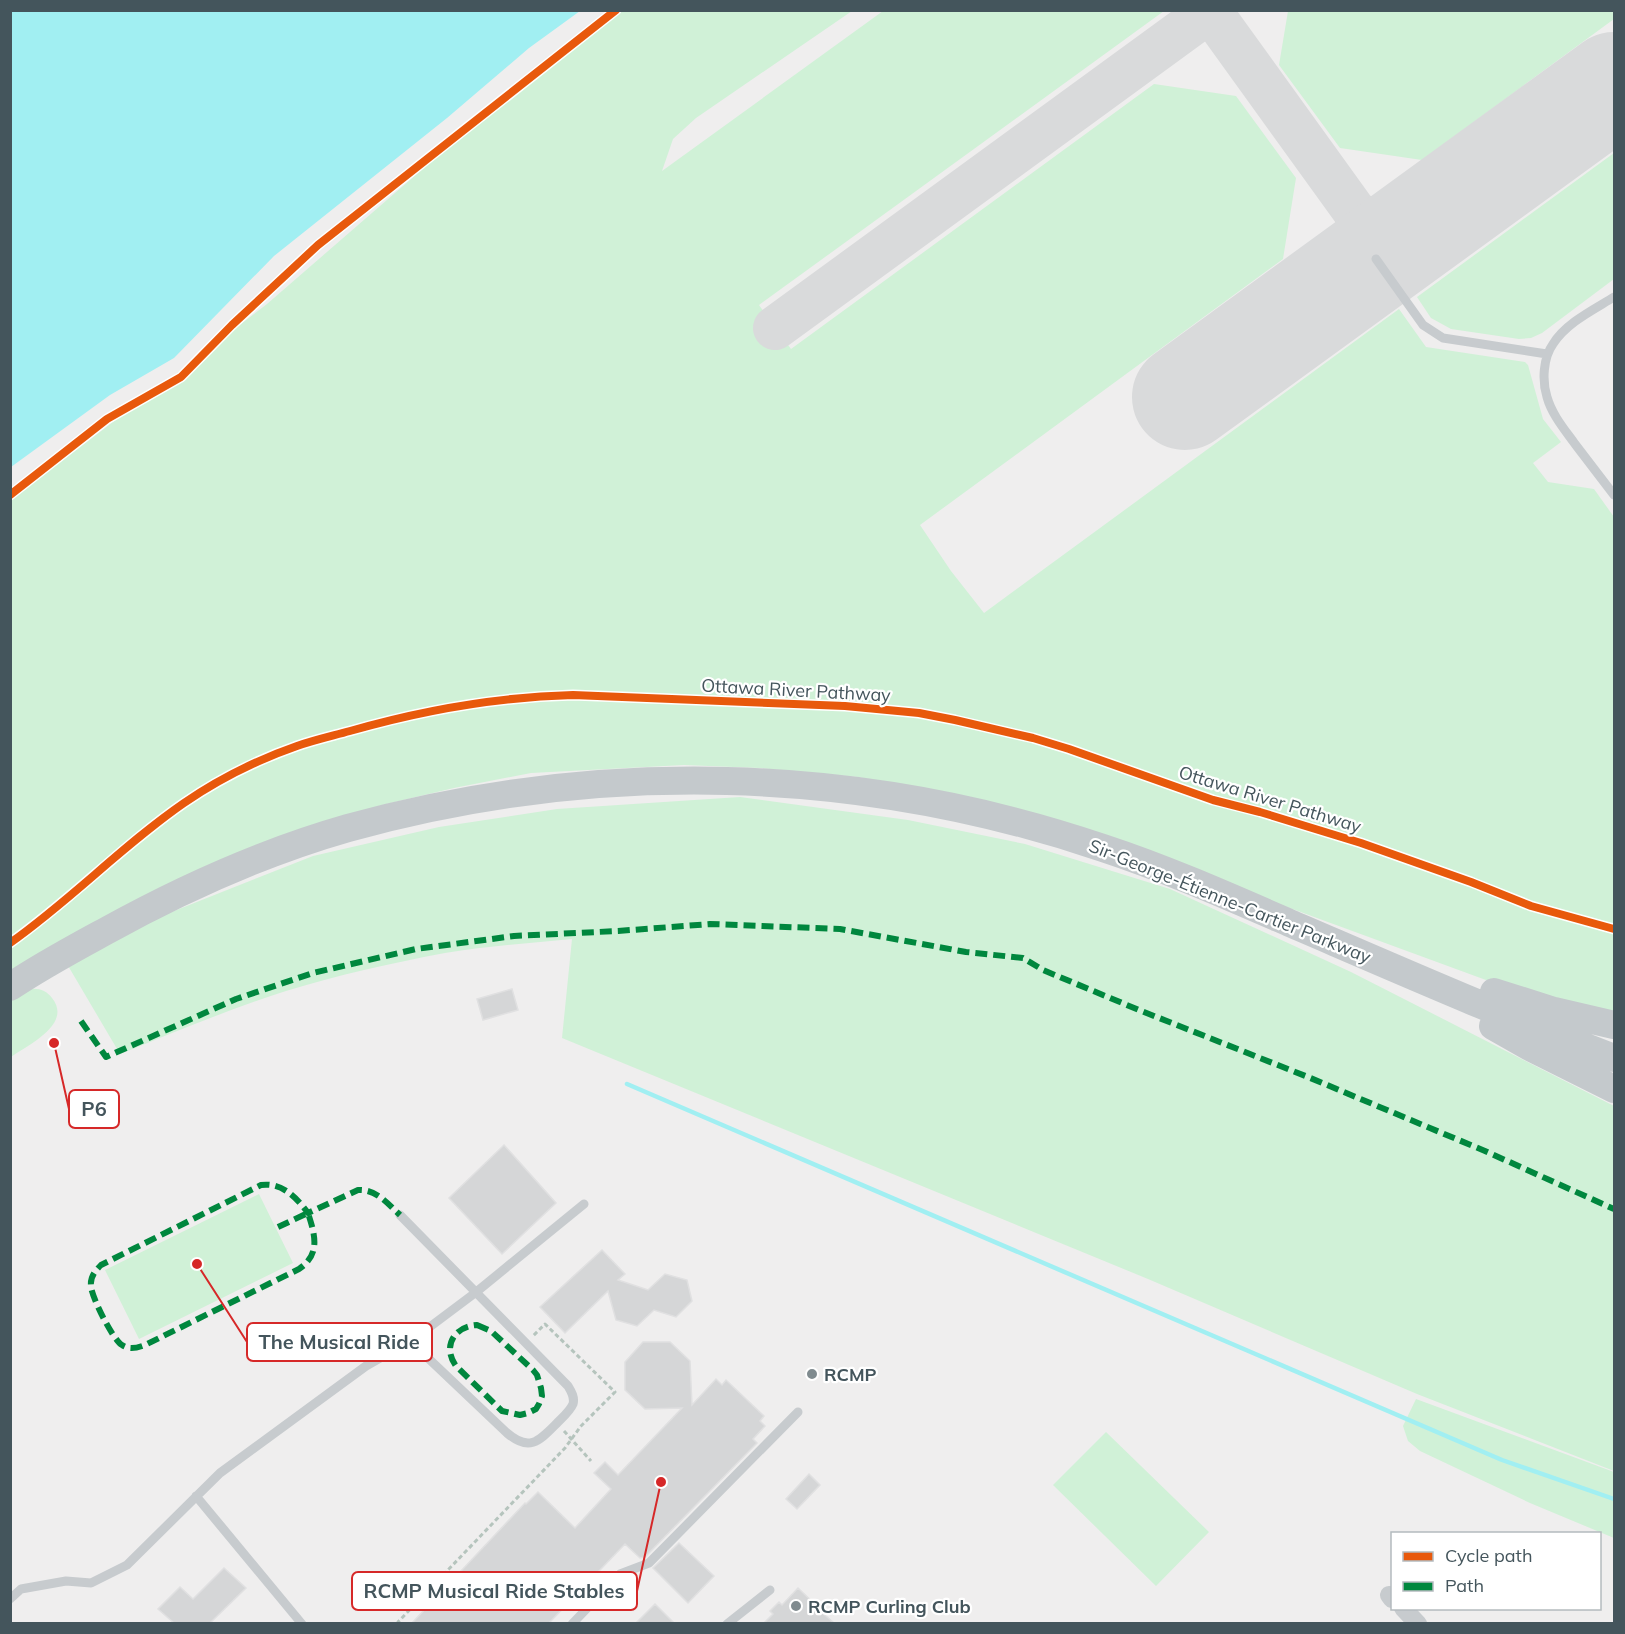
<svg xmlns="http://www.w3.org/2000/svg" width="1625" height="1634" font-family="Mulish,sans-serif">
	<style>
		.green { fill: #d0f1d7 }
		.water { fill: #a1eff2 }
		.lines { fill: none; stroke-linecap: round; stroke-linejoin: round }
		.stream { stroke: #a1eff2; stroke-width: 4.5 }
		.taxiway { stroke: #d9dadb; stroke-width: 44 }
		.runway { stroke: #d9dadb; stroke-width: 106 }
		.building { fill: #d5d6d7; stroke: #e0e0e1; stroke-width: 1.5 }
		.path { stroke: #b5c4bd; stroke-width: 3; stroke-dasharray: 4.5 3; stroke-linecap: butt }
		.service { stroke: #c7cbce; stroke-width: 9 }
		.minor { stroke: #c7cbce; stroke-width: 18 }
		.primary { stroke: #c4c9cc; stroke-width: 28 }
		.quiet { stroke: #00873e; stroke-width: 6; stroke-dasharray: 12 6; stroke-linecap: butt }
		.cycleway-casing { stroke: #fff; stroke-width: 11 }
		.cycleway { stroke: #e8590c; stroke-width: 8 }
		.poi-dot { fill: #808b8f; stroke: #fff; stroke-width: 2 }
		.labels { text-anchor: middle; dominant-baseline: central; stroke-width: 4.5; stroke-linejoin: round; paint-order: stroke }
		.street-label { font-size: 18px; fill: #44555c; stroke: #fff }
		.poi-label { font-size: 18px; font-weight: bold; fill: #44555c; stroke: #fff; text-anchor: start }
		.leader { fill: none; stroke: #d62828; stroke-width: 2 }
		.callout-dot { fill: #d62828; stroke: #fff; stroke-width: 2 }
		.callout { fill: #fff; stroke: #d62828; stroke-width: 2 }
		.callout-label { font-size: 20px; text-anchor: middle; font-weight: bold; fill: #44555c }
	</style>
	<rect width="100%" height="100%" fill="#efeeee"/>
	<path class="green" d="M 619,11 L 852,11 L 696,118 L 673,139 L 662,171 L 883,11 L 1164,11 L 759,305 L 791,349 L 1154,84 L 1236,96 L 1296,178 L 1283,259 L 920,525 L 951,571 L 984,613 L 1399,309 L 1426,347 L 1525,362 L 1528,365 L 1543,419 L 1561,442 L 1533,463 L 1548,482 L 1594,489 L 1614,517 L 1614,1019 L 1505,987 L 1216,881 L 935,791 L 858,777 L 759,768 L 684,765 L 531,773 L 454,788 L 382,805 L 303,829 L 11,975 L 11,500 L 267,304 L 576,36 Z
		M 1288,11 L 1614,10 L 1614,19 L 1422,160 L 1340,148 L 1279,65 Z
		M 1614,153 L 1614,279 L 1542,333 L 1531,338 L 1519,339 L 1451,329 L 1431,318 L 1417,297 Z
		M 740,797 L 908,820 L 1025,844 L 1170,889 L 1351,972 L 1614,1106 L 1614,1471 L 1417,1394 L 1148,1279 L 562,1038 L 572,939 C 530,943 487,946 445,953 C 392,963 338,975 286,991 C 230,1009 175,1032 120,1054 L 67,964 L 164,915 L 313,856 L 439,827 L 557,809 Z
		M 31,989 C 39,988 47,991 52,998 C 73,1024 28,1045 11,1057 L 11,1000 Z
		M 259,1194 L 293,1263 L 139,1339 L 105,1270 Z
		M 1416,1399 L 1614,1472 L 1614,1538 L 1530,1503 L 1420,1451 L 1408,1441 L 1403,1426 Z
		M 1106,1432 L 1209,1532 L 1156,1586 L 1053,1485 Z"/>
	<path class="water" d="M 11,10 L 580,10 L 580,11 L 529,48 L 447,118 L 274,256 L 174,358 L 110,395 L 11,467 Z"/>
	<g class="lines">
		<path class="stream" d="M 627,1084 L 1502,1460 L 1614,1499"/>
		<path class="taxiway" d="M 1210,11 L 1355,212 C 1385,232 1402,227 1435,217
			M 775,328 L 1211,10"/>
		<path class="runway" d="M 1185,397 L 1614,85"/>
	</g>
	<path class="building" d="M 512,989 L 518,1010 L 483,1020 L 477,999 Z
		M 504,1145 L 556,1203 L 502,1254 L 449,1198 Z
		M 602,1250 L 625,1274 L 618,1280 L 648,1290 L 665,1274 L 687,1280 L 692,1301 L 676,1317 L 654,1310 L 637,1326 L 616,1320 L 608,1291 L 565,1333 L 540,1307 Z
		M 643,1342 L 670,1342 L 690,1361 L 692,1405 L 716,1379 L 722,1385 L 726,1380 L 764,1416 L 760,1421 L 765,1426 L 753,1439 L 757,1443 L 645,1557 L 640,1558 L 625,1544 L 549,1623 L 412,1623 L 525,1503 L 526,1504 L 538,1492 L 575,1528 L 611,1489 L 594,1473 L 605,1462 L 618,1475 L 682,1408 L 645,1409 L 625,1390 L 625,1362 Z
		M 809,1474 L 820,1485 L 797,1509 L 786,1499 Z
		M 679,1543 L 714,1576 L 688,1603 L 653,1568 Z
		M 224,1568 L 246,1588 L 210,1623 L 174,1623 L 158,1609 L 180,1587 L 193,1599 Z
		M 798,1588 L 819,1608 L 818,1609 L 834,1623 L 764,1623 L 773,1614 L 770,1611 L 779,1602 L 782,1605 Z
		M 655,1604 L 674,1623 L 636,1623 Z"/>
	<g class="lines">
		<path class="path" d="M 564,1431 L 591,1461
			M 399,1624 L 398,1622 L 565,1448 L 581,1426 L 615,1392 L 545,1324 L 533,1336"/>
		<path class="service" d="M 1376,259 L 1423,325 L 1443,338 L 1547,354
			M 1614,297 C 1593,310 1566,323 1553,344 C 1543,358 1542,381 1547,397 C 1552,415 1565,430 1575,444 C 1588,461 1601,478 1614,495
			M 400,1215 L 568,1386 C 571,1391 575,1397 573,1404 C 570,1411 563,1417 558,1422 C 540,1440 530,1453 507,1433 L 410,1341
			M 196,1496 L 302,1624
			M 10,1599 L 21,1589 L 66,1581 L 91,1583 L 127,1565 L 220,1473 L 366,1366 L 415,1338 L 475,1293 L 584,1204
			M 572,1624 L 620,1574 L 649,1563 L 798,1412
			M 727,1624 L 770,1590"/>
		<path class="minor" d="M 1389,1595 L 1392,1599
			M 1403,1608 L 1418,1624"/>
		<path class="primary" d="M 10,987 C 41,966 73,949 106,931 C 182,889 264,852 348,828 C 597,759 858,765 1103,848 C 1167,869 1230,897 1292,924 C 1399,970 1506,1017 1614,1058
			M 1494,992 L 1554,1011 L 1614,1025
			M 1493,1026 L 1530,1047 L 1614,1089"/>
		<path class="quiet" d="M 81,1021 L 106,1057 L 236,999 L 313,973 L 416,949 L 514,936 L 618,931 L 710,924 L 840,929 L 966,952 L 1023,958 L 1043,970 L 1139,1010 L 1308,1077 L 1485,1151 L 1614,1209
			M 278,1227 L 308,1213 C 315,1235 321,1254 299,1269 L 145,1345 C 137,1348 129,1350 122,1345 C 113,1340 91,1296 91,1286 C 90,1277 95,1271 101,1265 L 261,1185 C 282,1182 297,1198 308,1213 L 358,1190 C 376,1189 387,1203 400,1215
			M 477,1325 L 491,1331 L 533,1370 L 537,1375 L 541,1388 L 542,1396 L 539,1404 L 536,1409 L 528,1413 L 520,1415 L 502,1411 L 456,1366 C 442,1347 454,1326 477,1325 Z"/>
		<defs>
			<path id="cycleway" d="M 10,495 L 107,419 L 181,377 L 232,325 L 318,245 L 616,10
				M 10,943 C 71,900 123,845 184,803 C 219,779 257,760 297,746 C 314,740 332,736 350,731 C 423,710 497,697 573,695 L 845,706 L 919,713 L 955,720 L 1033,738 L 1069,749 L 1213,800 L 1260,812 L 1361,843 L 1471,882 L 1531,906 L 1614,929"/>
		</defs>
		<use href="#cycleway" class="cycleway-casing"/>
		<use href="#cycleway" class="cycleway"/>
	</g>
	<g class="poi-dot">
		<circle cx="812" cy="1374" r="6"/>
		<circle cx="796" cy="1606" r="6"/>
	</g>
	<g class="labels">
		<g class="street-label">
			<text transform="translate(796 690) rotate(3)">Ottawa River Pathway</text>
			<text transform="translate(1270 799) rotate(17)">Ottawa River Pathway</text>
			<text transform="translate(1230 901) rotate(22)">Sir-George-Étienne-Cartier Parkway</text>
		</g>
		<g class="poi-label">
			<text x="824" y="1374">RCMP</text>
			<text x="808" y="1606">RCMP Curling Club</text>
		</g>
	</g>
	<path class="leader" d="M54 1043L69 1109M197 1264L247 1342M661 1482L637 1591"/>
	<g class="callout-dot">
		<circle cx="54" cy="1043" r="6"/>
		<circle cx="197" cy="1264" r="6"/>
		<circle cx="661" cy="1482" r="6"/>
	</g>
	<g class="callout">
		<rect x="69" y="1090" width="50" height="38" rx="6"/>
		<rect x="247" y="1323" width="185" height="38" rx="6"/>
		<rect x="352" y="1572" width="285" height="38" rx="6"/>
	</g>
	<g class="callout-label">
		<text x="94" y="1116">P6</text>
		<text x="339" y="1349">The Musical Ride</text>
		<text x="494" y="1598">RCMP Musical Ride Stables</text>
	</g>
	<rect width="1625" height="1634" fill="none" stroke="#44555c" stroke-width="24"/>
	<rect x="1391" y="1532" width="210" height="78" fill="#ffffff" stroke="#b4bbbe" stroke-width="1.5"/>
	<rect x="1403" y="1552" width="30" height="9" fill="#e8590c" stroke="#b4bbbe" stroke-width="1.5"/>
	<text x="1445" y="1562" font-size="18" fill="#44555c">Cycle path</text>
	<rect x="1403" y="1582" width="30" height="9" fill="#00873e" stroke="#b4bbbe" stroke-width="1.5"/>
	<text x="1445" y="1592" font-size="18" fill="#44555c">Path</text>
</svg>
